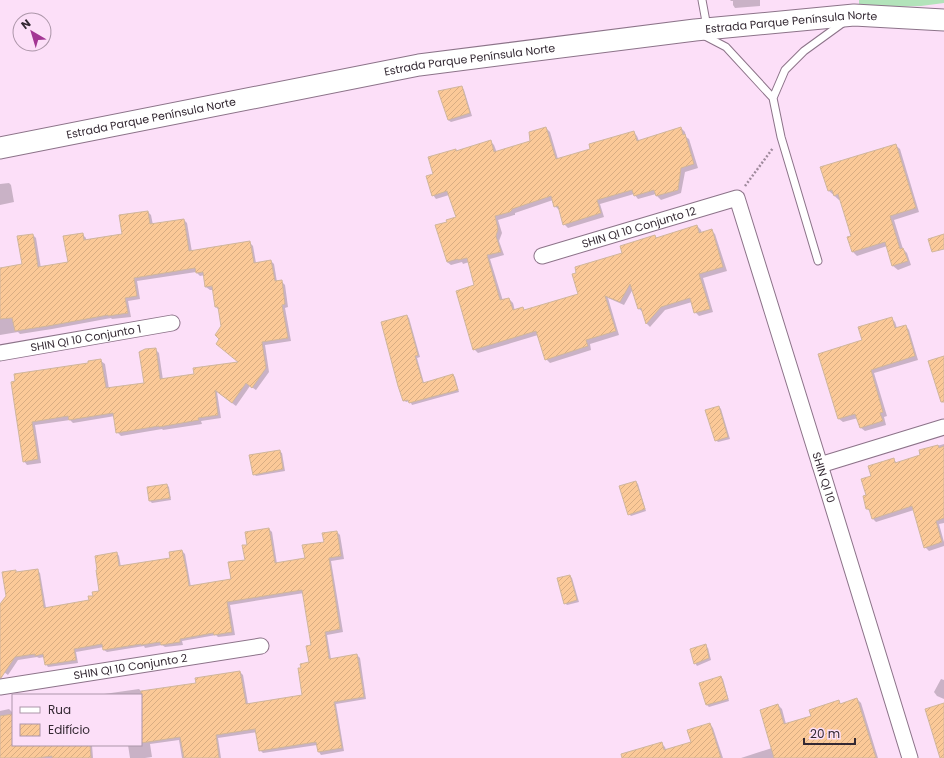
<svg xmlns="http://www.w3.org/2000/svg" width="944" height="758" font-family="Poppins,sans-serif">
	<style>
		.park { fill: #b2e3ba }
		.shadow { fill: #0003 }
		.building { fill: url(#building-hatch); stroke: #d0b69d }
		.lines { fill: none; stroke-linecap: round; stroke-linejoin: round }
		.service-casing { stroke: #8c7389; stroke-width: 9 }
		.minor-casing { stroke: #8c7389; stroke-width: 17 }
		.secondary-casing { stroke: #8c7389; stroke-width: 23 }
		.path { stroke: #9f8a9c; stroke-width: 2.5; stroke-dasharray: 2 2; stroke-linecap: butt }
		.service { stroke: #fff; stroke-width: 7 }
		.minor { stroke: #fff; stroke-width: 15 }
		.secondary { stroke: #fff; stroke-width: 21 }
		.labels { text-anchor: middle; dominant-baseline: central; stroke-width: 4; stroke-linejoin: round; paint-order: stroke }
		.street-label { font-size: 11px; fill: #332832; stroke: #fcdff8 }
	</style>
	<defs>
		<pattern id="building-hatch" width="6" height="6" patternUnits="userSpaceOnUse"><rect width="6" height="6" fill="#fbc998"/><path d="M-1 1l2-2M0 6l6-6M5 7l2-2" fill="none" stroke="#d8ad83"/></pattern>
	</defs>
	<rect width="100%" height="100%" fill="#fcdff8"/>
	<path class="park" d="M 859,0 L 944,0 L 944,3 L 921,6 L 859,8 Z"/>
	<path class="shadow" d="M 730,0 L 760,0 L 760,6 L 735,8 L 733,5 L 733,1 L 731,1 Z
		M 462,87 L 464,90 L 472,116 L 451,122 L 448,120 L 440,92 Z
		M 546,128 L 550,132 L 558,159 L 591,150 L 633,132 L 637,136 L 639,141 L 681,128 L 685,132 L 686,137 L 689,139 L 698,168 L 685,172 L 681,193 L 661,200 L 657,196 L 656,194 L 638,199 L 634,194 L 600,204 L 604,217 L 568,228 L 564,224 L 560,210 L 559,210 L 555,206 L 553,200 L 515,213 L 515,215 L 514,215 L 498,220 L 502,233 L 499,241 L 504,255 L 490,259 L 503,301 L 509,299 L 513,303 L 515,311 L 522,308 L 525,311 L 579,294 L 623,253 L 655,236 L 657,238 L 697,226 L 701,230 L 702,234 L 712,231 L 715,234 L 727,271 L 703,278 L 713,312 L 699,316 L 695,312 L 692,302 L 665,310 L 650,327 L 646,323 L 643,312 L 639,309 L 633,289 L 624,305 L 608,298 L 619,335 L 590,344 L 591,350 L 550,363 L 546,359 L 538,335 L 478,353 L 474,349 L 476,286 L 469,262 L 463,264 L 462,262 L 451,265 L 447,262 L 448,222 L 457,218 L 449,195 L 436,199 L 433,195 L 434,175 L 456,150 L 457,151 L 490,141 L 494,145 L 497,153 L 531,142 Z
		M 895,145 L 900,149 L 919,212 L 894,220 L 903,249 L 907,253 L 911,265 L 898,270 L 893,266 L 887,246 L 857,256 L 853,252 L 853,237 L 841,199 L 839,200 L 829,191 L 821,168 Z
		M 9,183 L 11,185 L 14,202 L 0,205 L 0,184 Z
		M 148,212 L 151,215 L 153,225 L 184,220 L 187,223 L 192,252 L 249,242 L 253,246 L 256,263 L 271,261 L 274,264 L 277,282 L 281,281 L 285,285 L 288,307 L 285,308 L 291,341 L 265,345 L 269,372 L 256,390 L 250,386 L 236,406 L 217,392 L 221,418 L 201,421 L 202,424 L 163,430 L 162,429 L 121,436 L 117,432 L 115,416 L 73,423 L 70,420 L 35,425 L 41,463 L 27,465 L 24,461 L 12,383 L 101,361 L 105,364 L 109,389 L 145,384 L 155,349 L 159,353 L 163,380 L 195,374 L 240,363 L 220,339 L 222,326 L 219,310 L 216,307 L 214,290 L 210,290 L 206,287 L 205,275 L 200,276 L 196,272 L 137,281 L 140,299 L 128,301 L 131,317 L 112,319 L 111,318 L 52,329 L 20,334 L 18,332 L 0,335 L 0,269 L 23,265 L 33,235 L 36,238 L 41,268 L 69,263 L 82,234 L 86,238 L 86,241 L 123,235 Z
		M 407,316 L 409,318 L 420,357 L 417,358 L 424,383 L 453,375 L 455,377 L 459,392 L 412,405 L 410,401 L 406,402 L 404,400 Z
		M 891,318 L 895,322 L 897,328 L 906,326 L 909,330 L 918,360 L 874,373 L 887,416 L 884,417 L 886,425 L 865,431 L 861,428 L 858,418 L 843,422 L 839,419 L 863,341 Z
		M 719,407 L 721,409 L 730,439 L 718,442 L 716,440 Z
		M 944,444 L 944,523 L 939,524 L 944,542 L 944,546 L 929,551 L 925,547 L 914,510 L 876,522 L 872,518 L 871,512 L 867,509 L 867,496 L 872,477 L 894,460 L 897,463 L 921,456 L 920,451 Z
		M 279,451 L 282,453 L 285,471 L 256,476 L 254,474 Z
		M 636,482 L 638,484 L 646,511 L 631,516 L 629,514 Z
		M 167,485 L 169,487 L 171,500 L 152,503 L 150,501 Z
		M 269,529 L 272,532 L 277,564 L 306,559 L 337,532 L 340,535 L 344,559 L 331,561 L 343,632 L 327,635 L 331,659 L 357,655 L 360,658 L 366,699 L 336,704 L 344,751 L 321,755 L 319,752 L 317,745 L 263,753 L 260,750 L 257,732 L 218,738 L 221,758 L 182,758 L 179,740 L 150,744 L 152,757 L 145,758 L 130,758 L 128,745 L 141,745 L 141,695 L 104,695 L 104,694 L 139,689 L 142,692 L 197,684 L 240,672 L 243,675 L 248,704 L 303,695 L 302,669 L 310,663 L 312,646 L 304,593 L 230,605 L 235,635 L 218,637 L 216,635 L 182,641 L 183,645 L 165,647 L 162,645 L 145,648 L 144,646 L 107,652 L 104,650 L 104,647 L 76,652 L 78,663 L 48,667 L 46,664 L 44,657 L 39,658 L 37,657 L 18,660 L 8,675 L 0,669 L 0,612 L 11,620 L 15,571 L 18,573 L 37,570 L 40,573 L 46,608 L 90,601 L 94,596 L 101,592 L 117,553 L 119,556 L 121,567 L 171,559 L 182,551 L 185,554 L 191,587 L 232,579 L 246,560 L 248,545 Z
		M 570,576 L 572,578 L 579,602 L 567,605 L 565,603 Z
		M 705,646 L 708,648 L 711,660 L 697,666 L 695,663 Z
		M 721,677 L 723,679 L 729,701 L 709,707 L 706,704 Z
		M 941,679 L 944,680 L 944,699 L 937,696 L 934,692 Z
		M 857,699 L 861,703 L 878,758 L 741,758 L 772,748 L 778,705 L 782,709 L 786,724 L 812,716 L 839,701 L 841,704 Z
		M 9,709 L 13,713 L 13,745 L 92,745 L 93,758 L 0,758 L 0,711 Z
		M 710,724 L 713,728 L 723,758 L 647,758 L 662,744 L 665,747 L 666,750 L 692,742 Z"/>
	<path class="building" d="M 462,86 L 470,113 L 448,120 L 438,91 Z
		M 546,127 L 556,159 L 590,149 L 589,144 L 634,131 L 637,141 L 681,127 L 683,135 L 685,134 L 694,164 L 681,168 L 678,190 L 656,196 L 654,190 L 634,196 L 632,190 L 597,200 L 601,213 L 563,225 L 558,206 L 554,207 L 551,196 L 512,209 L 512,210 L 510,212 L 495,216 L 498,229 L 496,236 L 501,252 L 487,255 L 500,300 L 509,298 L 513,310 L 523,307 L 524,310 L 578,294 L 572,274 L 576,273 L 575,267 L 622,253 L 620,246 L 655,235 L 656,238 L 697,225 L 699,233 L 712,229 L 723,267 L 699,274 L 710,309 L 694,313 L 690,298 L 661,307 L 646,324 L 641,308 L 638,309 L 630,284 L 620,302 L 605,296 L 616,331 L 586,340 L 588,346 L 545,360 L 536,331 L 473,350 L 456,291 L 474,285 L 467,258 L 458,260 L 458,259 L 447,262 L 435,225 L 447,222 L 446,220 L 456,217 L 447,191 L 432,196 L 426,176 L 433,174 L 428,157 L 456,149 L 456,151 L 491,140 L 494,152 L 530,141 L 529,132 Z
		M 896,144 L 916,208 L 890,216 L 900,249 L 903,248 L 908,261 L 892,266 L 885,242 L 852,252 L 847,237 L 851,236 L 838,194 L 834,196 L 832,190 L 828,191 L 820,167 Z
		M 148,211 L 150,224 L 184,219 L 189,251 L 250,241 L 254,263 L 271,260 L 275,281 L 282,280 L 285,304 L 282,305 L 288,338 L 262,342 L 266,368 L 252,388 L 246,383 L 232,403 L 215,390 L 218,415 L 198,418 L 199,420 L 159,427 L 159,426 L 116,433 L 113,413 L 69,420 L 68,416 L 32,422 L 38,459 L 23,462 L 11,382 L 15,381 L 14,374 L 88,363 L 88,361 L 101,359 L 106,388 L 144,383 L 139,352 L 145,349 L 156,348 L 160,379 L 194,374 L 193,368 L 238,362 L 216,344 L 219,339 L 215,335 L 221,326 L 218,307 L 215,307 L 212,286 L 205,287 L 203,272 L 196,273 L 195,268 L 134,278 L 137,296 L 125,298 L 128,313 L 108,316 L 108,315 L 48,326 L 15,331 L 12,318 L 0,319 L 0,268 L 22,264 L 17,236 L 33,234 L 38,267 L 68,262 L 63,236 L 83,233 L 84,240 L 122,234 L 119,215 Z
		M 944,234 L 944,249 L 932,252 L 928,239 Z
		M 407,315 L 418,355 L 415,356 L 423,383 L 453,374 L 458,390 L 409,403 L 408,400 L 403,401 L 398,386 L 381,322 Z
		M 892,317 L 895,328 L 906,325 L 915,356 L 871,370 L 883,412 L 880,413 L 883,421 L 860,428 L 855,414 L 838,419 L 818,354 L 862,340 L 858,327 Z
		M 944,356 L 944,402 L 941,402 L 928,361 Z
		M 719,406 L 728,437 L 715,441 L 705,410 Z
		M 938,445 L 939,448 L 944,446 L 944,518 L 936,521 L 942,542 L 924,548 L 912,506 L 872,519 L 869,509 L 866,509 L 863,496 L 866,495 L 861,479 L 871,476 L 868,466 L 894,458 L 895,463 L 920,455 L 919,450 Z
		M 280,450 L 283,469 L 253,475 L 249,455 Z
		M 636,481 L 645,509 L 628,515 L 619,486 Z
		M 167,484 L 170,498 L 149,501 L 147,487 Z
		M 269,528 L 275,563 L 305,558 L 302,545 L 324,542 L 322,533 L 337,531 L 341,556 L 329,558 L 340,629 L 325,632 L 329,659 L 357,654 L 364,697 L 334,702 L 342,748 L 318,752 L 316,742 L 259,751 L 255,729 L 216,735 L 219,758 L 184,758 L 180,737 L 141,743 L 141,691 L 196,683 L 195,678 L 240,671 L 246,704 L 302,695 L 298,668 L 301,668 L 300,664 L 309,662 L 306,646 L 311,645 L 302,590 L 227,602 L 232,632 L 214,635 L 213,633 L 180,639 L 180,642 L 161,645 L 160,642 L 141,645 L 141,644 L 103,650 L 102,644 L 74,649 L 76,660 L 45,665 L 43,654 L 35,656 L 35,654 L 15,657 L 1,678 L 0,678 L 0,604 L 6,596 L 2,572 L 16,570 L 16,572 L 38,569 L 44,608 L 89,600 L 88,596 L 93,596 L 92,592 L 99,591 L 96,570 L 97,570 L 95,556 L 117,552 L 119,566 L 170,558 L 169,552 L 182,550 L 187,573 L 189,586 L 231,579 L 228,562 L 245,560 L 242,545 L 247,545 L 245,532 Z
		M 570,575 L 577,600 L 564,604 L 557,578 Z
		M 706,644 L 709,658 L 694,664 L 690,649 Z
		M 721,676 L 728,699 L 706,705 L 699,683 Z
		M 857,698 L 876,758 L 774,758 L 760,710 L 778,704 L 784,724 L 811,716 L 809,710 L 839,700 L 840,704 Z
		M 944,703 L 944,758 L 940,758 L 925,709 Z
		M 13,714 L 13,745 L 90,745 L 91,758 L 52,758 L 52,756 L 37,758 L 0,758 L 0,716 Z
		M 710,723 L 721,758 L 622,758 L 621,754 L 662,742 L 664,750 L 691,742 L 687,730 Z"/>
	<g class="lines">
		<defs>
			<path id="service" d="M 702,0 L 707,27
				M 703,35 L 726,47 L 773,98 L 785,70 L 804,51 L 844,22
				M 773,98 L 781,137 L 818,261"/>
			<g id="minor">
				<path id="s1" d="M 542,256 L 737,198 L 820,465 L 910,758"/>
				<path id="s2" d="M 0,353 L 172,323"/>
				<path d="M 820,465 L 944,427"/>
				<path id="s3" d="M 0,687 L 261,646"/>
			</g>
			<g id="secondary">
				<path id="s4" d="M 0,148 L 419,65 L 695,30 L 854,15 L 944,20"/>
			</g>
		</defs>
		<use href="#service" class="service-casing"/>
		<use href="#minor" class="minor-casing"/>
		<use href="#secondary" class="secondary-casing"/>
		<path class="path" d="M 745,186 L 773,148"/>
		<use href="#service" class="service"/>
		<use href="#minor" class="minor"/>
		<use href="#secondary" class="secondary"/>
	</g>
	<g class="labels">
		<g class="street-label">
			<text stroke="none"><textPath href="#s4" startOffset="802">Estrada Parque Península Norte</textPath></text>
			<text stroke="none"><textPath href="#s4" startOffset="478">Estrada Parque Península Norte</textPath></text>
			<text stroke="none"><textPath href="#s4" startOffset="154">Estrada Parque Península Norte</textPath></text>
			<text stroke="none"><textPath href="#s1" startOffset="101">SHIN QI 10 Conjunto 12</textPath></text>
			<text stroke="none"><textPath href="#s2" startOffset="87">SHIN QI 10 Conjunto 1</textPath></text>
			<text stroke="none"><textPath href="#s1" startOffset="496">SHIN QI 10</textPath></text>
			<text stroke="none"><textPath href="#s3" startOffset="132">SHIN QI 10 Conjunto 2</textPath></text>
		</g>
	</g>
	<rect x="12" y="694" width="130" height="52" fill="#fcdff8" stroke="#ac96a9"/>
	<rect x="20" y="707" width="20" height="6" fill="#ffffff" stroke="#ac96a9"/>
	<text x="48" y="714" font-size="12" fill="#332832">Rua</text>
	<rect x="20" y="724" width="20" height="12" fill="url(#building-hatch)" stroke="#ac96a9"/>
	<text x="48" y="734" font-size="12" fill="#332832">Edifício</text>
	<g transform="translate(32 32) rotate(322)"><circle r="19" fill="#fcdff8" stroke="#ac96a9"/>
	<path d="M0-3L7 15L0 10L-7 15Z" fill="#a33594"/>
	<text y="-6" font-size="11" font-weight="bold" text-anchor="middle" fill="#332832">N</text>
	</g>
	<path d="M804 738v6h51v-6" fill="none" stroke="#332832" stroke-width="2"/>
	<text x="810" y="738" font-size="12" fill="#332832" stroke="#fcdff8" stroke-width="3" paint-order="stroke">20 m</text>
</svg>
